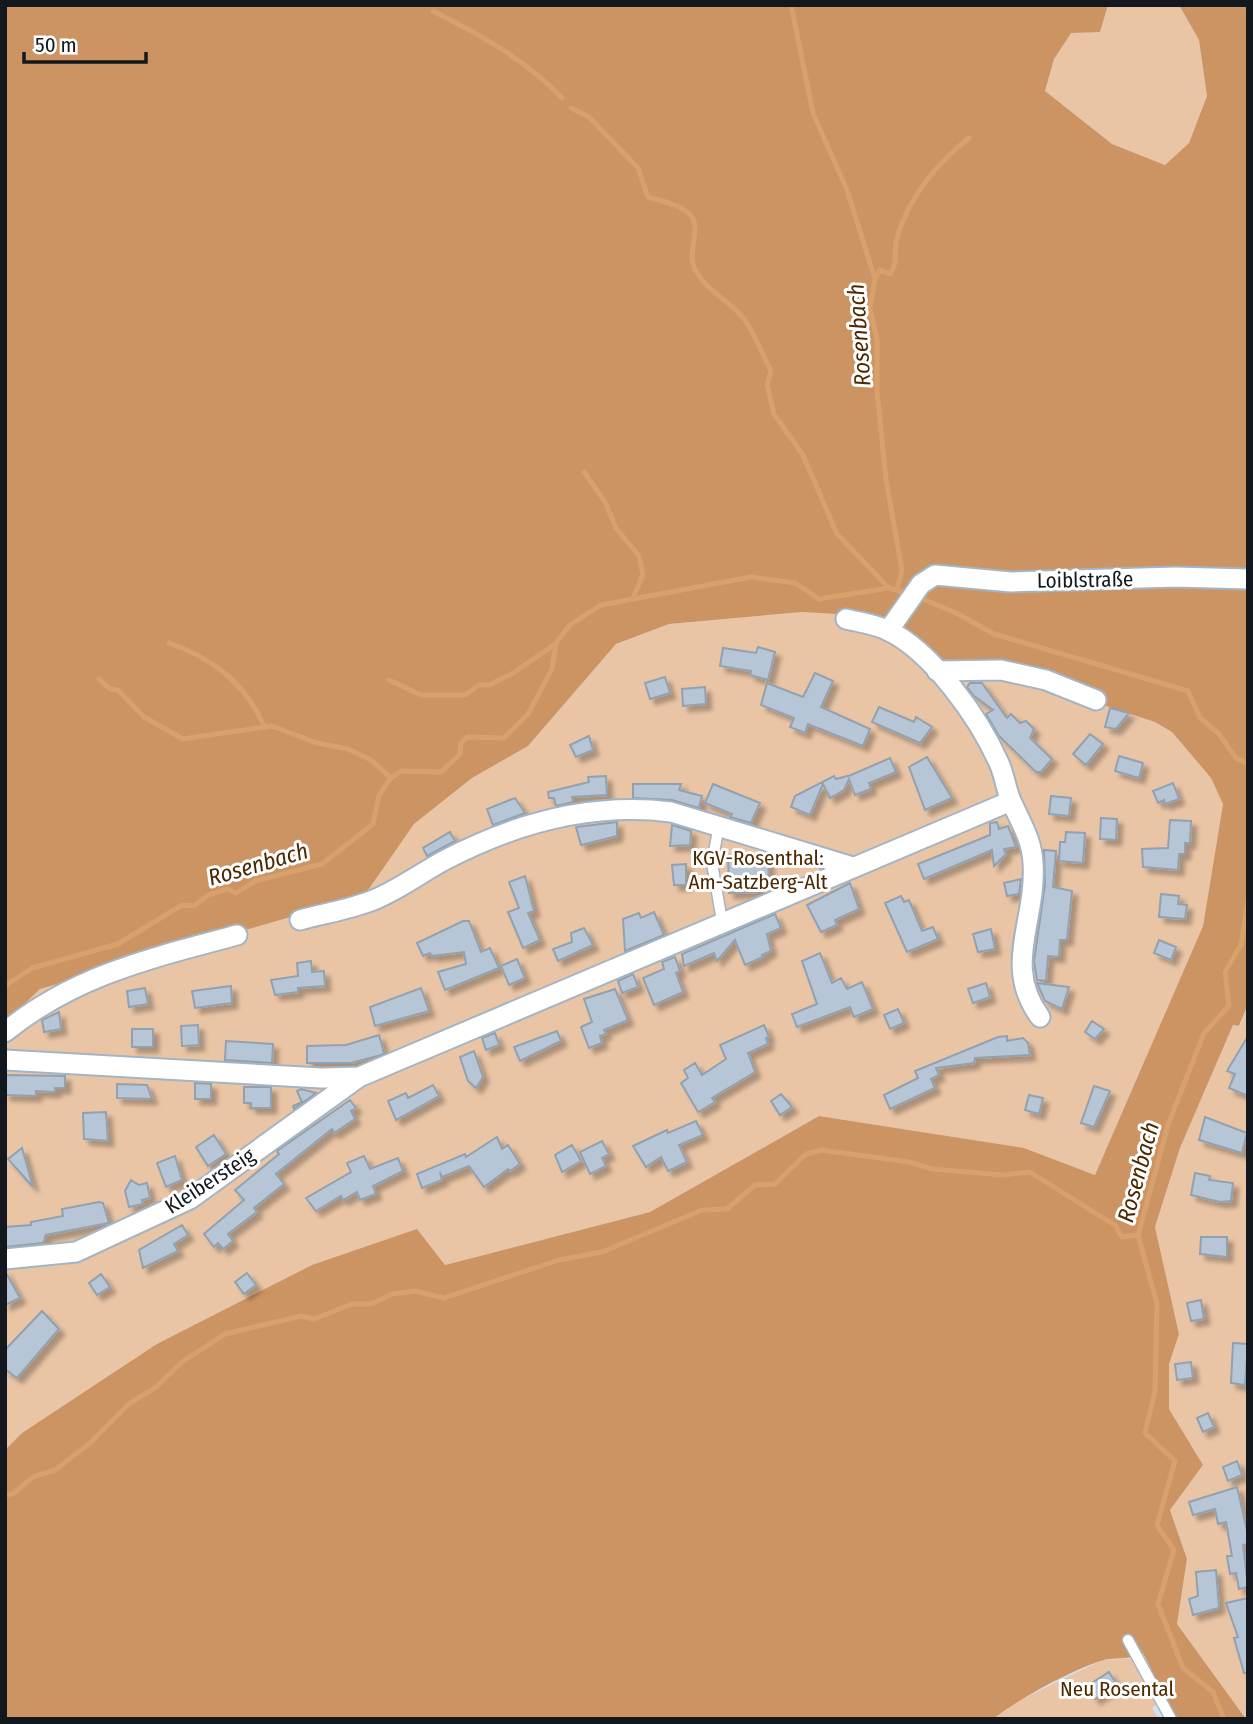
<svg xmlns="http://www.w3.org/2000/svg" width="1253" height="1724" font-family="'Fira Sans Condensed',sans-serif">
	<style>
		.green { fill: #eac5a5 }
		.forest { fill: #cc9462 }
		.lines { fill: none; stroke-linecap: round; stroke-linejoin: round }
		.stream { stroke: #d8a06d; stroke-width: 5 }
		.building { fill: #b6c6d6; stroke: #91a1af; stroke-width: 2; filter: url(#shadow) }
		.lane-casing { stroke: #a4b4c3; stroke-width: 13 }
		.street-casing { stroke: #a4b4c3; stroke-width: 23 }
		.lane { stroke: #fff; stroke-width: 10 }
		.street { stroke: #fff; stroke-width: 19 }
		.labels { text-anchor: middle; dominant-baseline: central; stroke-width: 6; stroke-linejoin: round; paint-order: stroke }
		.street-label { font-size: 21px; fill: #13181e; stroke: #fff }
		.park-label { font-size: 21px; fill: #4d2900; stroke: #fff }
		.water-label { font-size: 23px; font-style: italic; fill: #4c2800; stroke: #fff }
	</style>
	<defs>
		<filter id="shadow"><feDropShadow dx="5.5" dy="5.5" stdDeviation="2" flood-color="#0004"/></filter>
	</defs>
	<rect width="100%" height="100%" fill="#d0e1f0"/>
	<path class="green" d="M 1108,5 L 1179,5 L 1199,40 L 1207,96 L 1189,143 L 1165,165 L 1112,144 L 1045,91 L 1054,59 L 1071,32 L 1100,32 Z
		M 802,612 L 888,617 L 936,655 L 952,673 L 1033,682 L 1155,722 L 1172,732 L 1211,778 L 1223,804 L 1203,926 L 1095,1175 L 1024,1148 L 819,1116 L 650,1212 L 445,1265 L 22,1433 L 5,1450 L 5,1023 L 40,989 L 364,896 L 414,824 L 472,778 L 528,746 L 616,644 L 669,624 Z
		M 1248,1004 L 1248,1719 L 1246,1719 L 1177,1624 L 1187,1559 L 1170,1510 L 1203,1465 L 1169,1409 L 1169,1364 L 1179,1334 L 1155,1227 L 1180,1148 L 1233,1025 L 1240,1026 Z
		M 1134,1658 L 1157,1704 L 1152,1708 L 1159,1719 L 993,1719 L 1014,1703 L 1102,1660 Z"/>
	<path class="forest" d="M 5,5 L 1108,5 L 1100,32 L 1071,33 L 1054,59 L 1045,91 L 1112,144 L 1165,165 L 1189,143 L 1207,96 L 1199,40 L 1179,5 L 1248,5 L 1248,1004 L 1239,1026 L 1233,1025 L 1180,1148 L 1155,1227 L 1179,1334 L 1169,1364 L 1169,1409 L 1203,1465 L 1170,1510 L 1187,1559 L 1177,1624 L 1246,1719 L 1176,1719 L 1143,1653 C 1129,1661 1115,1656 1100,1661 C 1066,1673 1022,1697 993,1719 L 5,1719 L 5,1450 L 22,1433 L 157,1344 L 312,1265 L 417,1229 L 445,1265 L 650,1212 L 819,1116 L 1024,1148 L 1095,1175 L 1203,926 L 1223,804 L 1211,778 L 1172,732 L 1155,722 L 1033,682 L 952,673 L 936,655 L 888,617 L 802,612 L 669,624 L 616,644 L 528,746 L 472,778 L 414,824 L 364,896 L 40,989 L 5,1023 Z"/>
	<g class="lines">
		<path class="stream" d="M 791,5 L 813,113 L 847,190 L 875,279 L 870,308 L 877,341 L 877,391 L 886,479 L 902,571 L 897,589
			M 433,11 C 480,35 525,59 562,98
			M 571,108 L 589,117 L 638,168 L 648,197 C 661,201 684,205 692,217 C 700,230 689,249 693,264 C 701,289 729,299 744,319 C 755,334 762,354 771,371 L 767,385 L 774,414 L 803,455 L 837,534 L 889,588
			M 875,279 L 880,270 L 890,274 C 899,261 893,251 897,238 C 908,198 937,163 969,138
			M 584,472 L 605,502 L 616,528 L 639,556 L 643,575 L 633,598
			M 918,597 L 956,613 L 994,634 L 1188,691 L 1200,718 L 1219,734 L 1236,758 L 1248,764
			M 169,643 C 211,657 246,684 264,726
			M 99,679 L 110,689 L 118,690 L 144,717 L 183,739 L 272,726 L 317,743 L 348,749 L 371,760 L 391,778
			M 389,680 L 421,695 L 465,695 L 479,685 L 489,685 L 515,672 L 555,644
			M 5,986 L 32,968 L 118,944 L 182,905 L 194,906 L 208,895 L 227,889 L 236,893 L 255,881 L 322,864 L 373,824 L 379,795 L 391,778 L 401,771 L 441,772 L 460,754 L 461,743 L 467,737 L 504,738 L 528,714 L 552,669 L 556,643 L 570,625 L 601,605 L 751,577 L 795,583 L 819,599 L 889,588 L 908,594
			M 5,1496 L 14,1493 L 33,1477 L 55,1470 L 89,1444 L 130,1403 L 155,1388 L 182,1362 L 225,1334 L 301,1316 L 314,1319 L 352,1304 L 371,1304 L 392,1294 L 415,1291 L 444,1298 L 559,1260 L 602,1252 L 702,1210 L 727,1209 L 755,1185 L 775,1184 L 806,1154 L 821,1150 L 909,1162 L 932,1169 L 1003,1175 L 1030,1172 L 1116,1226 L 1122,1237 L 1138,1235
			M 1224,1719 L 1213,1692 L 1183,1668 L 1158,1604 L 1174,1550 L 1157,1525 L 1175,1461 L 1145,1433 L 1155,1391 L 1157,1304 L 1138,1235 L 1168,1125 L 1204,1033 L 1229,1006 L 1225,972 L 1241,945 L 1248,901"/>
	</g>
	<path class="building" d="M 758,647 L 775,652 L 768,680 L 750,675 L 751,671 L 720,666 L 723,648 L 756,653 Z
		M 815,673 L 833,681 L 821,707 L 870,729 L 863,746 L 808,724 L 805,733 L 790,727 L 794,718 L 761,705 L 767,683 L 803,697 Z
		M 665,677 L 670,693 L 650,699 L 645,683 Z
		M 970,683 L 982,683 L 1007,718 L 1011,714 L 1020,723 L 1026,721 L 1034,729 L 1030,738 L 1052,759 L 1041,772 L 1036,772 L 999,736 L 986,714 L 993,710 L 974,696 L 967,687 Z
		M 705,687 L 706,704 L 683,706 L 682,689 Z
		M 879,707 L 914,722 L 916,717 L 932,727 L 920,743 L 872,722 Z
		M 1110,708 L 1129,713 L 1116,729 L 1105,727 Z
		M 1090,734 L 1103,744 L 1086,765 L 1073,754 Z
		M 589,736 L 593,750 L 576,757 L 570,745 Z
		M 1119,756 L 1143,763 L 1139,778 L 1115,771 Z
		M 927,757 L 952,798 L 925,810 L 909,767 Z
		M 890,758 L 896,772 L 869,783 L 871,789 L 855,795 L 849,779 L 844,790 L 830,798 L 823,784 L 810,815 L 791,807 L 795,796 L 834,776 L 836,779 L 851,775 Z
		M 606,776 L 607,795 L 572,797 L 573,802 L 556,806 L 554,798 L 549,798 L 548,792 L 589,782 L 588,777 Z
		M 1173,783 L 1179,799 L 1165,804 L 1164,800 L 1158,803 L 1153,791 Z
		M 633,784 L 681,784 L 679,790 L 702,796 L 699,808 L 672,800 L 633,798 Z
		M 713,784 L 760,803 L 751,823 L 730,817 L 732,814 L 705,803 Z
		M 1051,796 L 1071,798 L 1069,816 L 1049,814 Z
		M 515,798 L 525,813 L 493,825 L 487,809 Z
		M 1101,818 L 1117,819 L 1116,840 L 1100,839 Z
		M 1170,820 L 1191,821 L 1190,843 L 1185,843 L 1185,854 L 1179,854 L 1178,870 L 1143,867 L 1142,849 L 1168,848 Z
		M 617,822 L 617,836 L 581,845 L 576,827 Z
		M 997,822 L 999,829 L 1008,826 L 1016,847 L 1004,849 L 1006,854 L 994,866 L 992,850 L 924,879 L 918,864 L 990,835 L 990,823 Z
		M 672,825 L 691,831 L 690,845 L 670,846 Z
		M 450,832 L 455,841 L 427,856 L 423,848 Z
		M 1066,832 L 1085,833 L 1083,863 L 1059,861 L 1060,842 L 1065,842 Z
		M 1044,850 L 1056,851 L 1053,887 L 1072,891 L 1067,940 L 1060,940 L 1059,957 L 1048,956 L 1046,981 L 1037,980 L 1034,961 L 1045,885 Z
		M 768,854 L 769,884 L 758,884 L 758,892 L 729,893 L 728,855 Z
		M 686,864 L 686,885 L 674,885 L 672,865 Z
		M 525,876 L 534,911 L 528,913 L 540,940 L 523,948 L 508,912 L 519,908 L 509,882 Z
		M 1021,879 L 1019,894 L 1007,896 L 1004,883 Z
		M 850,883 L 859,909 L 835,920 L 837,925 L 821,932 L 807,905 Z
		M 1161,894 L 1179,896 L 1178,904 L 1187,905 L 1185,919 L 1159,917 Z
		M 901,896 L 904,902 L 909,900 L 922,931 L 933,927 L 938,939 L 907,952 L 885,903 Z
		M 654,912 L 664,935 L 625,951 L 623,919 L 639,913 L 641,918 Z
		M 775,914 L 781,928 L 767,934 L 771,951 L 762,955 L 763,957 L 745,965 L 735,940 L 717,961 L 714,953 L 684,966 L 682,954 Z
		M 463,921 L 469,921 L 481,952 L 490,948 L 499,968 L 445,990 L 438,972 L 466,964 L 464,952 L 432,956 L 430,953 L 423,956 L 417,943 Z
		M 584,928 L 593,945 L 558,961 L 553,949 L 572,942 L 571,933 Z
		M 991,929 L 995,949 L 978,952 L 973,934 Z
		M 1159,940 L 1176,947 L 1171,960 L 1154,953 Z
		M 820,953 L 832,983 L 841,978 L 847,989 L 862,982 L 873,1009 L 854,1017 L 850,1007 L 797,1027 L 792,1014 L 817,1004 L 802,961 Z
		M 675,957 L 680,971 L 676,973 L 683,992 L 654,1005 L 643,978 L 664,969 L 662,962 Z
		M 517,959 L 525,978 L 509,985 L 501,966 Z
		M 311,961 L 312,972 L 324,971 L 325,986 L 298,988 L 298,992 L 275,995 L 271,980 L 298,976 L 297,963 Z
		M 633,974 L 638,987 L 622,993 L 618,981 Z
		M 986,983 L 990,997 L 973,1003 L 968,989 Z
		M 1037,983 L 1069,987 L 1062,1009 L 1045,1001 Z
		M 231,986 L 232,1003 L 195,1008 L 192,991 Z
		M 145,988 L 148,1004 L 129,1007 L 127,991 Z
		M 421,988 L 429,1011 L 375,1026 L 370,1007 Z
		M 615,989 L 628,1020 L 604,1030 L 606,1034 L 600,1036 L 602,1043 L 589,1048 L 581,1027 L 592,1022 L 584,999 Z
		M 898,1009 L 904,1023 L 890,1029 L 884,1015 Z
		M 59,1012 L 61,1029 L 44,1032 L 42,1020 Z
		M 1092,1021 L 1104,1029 L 1095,1039 L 1085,1032 Z
		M 198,1025 L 199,1045 L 182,1046 L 181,1026 Z
		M 764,1025 L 769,1037 L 766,1038 L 768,1044 L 748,1053 L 755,1072 L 712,1098 L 715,1102 L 698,1112 L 681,1083 L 688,1078 L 684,1070 L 695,1063 L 702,1075 L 726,1059 L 720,1045 Z
		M 132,1029 L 153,1029 L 153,1047 L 132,1047 Z
		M 557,1031 L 561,1041 L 520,1061 L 514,1047 Z
		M 495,1033 L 499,1045 L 486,1050 L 482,1038 Z
		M 379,1035 L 384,1053 L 381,1055 L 351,1063 L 307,1063 L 307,1046 L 346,1045 Z
		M 1007,1036 L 1007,1041 L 1023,1038 L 1028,1043 L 1030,1055 L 975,1058 L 974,1063 L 936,1068 L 939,1075 L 931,1079 L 935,1088 L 890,1109 L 884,1095 L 918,1078 L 915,1071 L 998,1037 Z
		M 1248,1036 L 1248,1096 L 1229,1088 L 1235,1074 L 1227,1071 Z
		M 226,1041 L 273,1044 L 272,1063 L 225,1060 Z
		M 474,1051 L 483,1077 L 476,1088 L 468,1081 L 460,1057 Z
		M 5,1075 L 65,1076 L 65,1088 L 55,1088 L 55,1092 L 36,1091 L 36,1096 L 5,1095 Z
		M 195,1083 L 211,1084 L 211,1099 L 195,1099 Z
		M 117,1084 L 147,1085 L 152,1099 L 117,1098 Z
		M 433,1085 L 439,1096 L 396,1120 L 388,1101 L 406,1093 L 408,1098 Z
		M 1094,1086 L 1110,1091 L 1094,1127 L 1081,1123 Z
		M 244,1087 L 271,1087 L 271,1108 L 251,1108 L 251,1103 L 244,1103 Z
		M 301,1089 L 316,1093 L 294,1109 L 293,1106 L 302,1102 L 297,1091 Z
		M 781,1094 L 792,1107 L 780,1115 L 771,1101 Z
		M 1029,1095 L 1043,1098 L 1039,1114 L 1025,1110 Z
		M 350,1100 L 356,1108 L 351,1111 L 355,1119 L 334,1133 L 332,1129 L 276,1174 L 284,1184 L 254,1208 L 257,1212 L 228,1234 L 233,1241 L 223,1249 L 218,1243 L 214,1247 L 204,1234 L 244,1200 L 235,1190 L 279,1154 L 277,1151 Z
		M 106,1112 L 108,1141 L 84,1139 L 83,1113 Z
		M 1205,1117 L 1247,1133 L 1242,1153 L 1199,1140 Z
		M 696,1121 L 703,1135 L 679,1145 L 687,1162 L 668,1171 L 661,1157 L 646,1167 L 633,1146 L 667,1130 L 668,1133 Z
		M 214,1135 L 226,1154 L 208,1166 L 196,1147 Z
		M 497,1137 L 502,1149 L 508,1145 L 520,1164 L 510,1171 L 508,1169 L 484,1187 L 469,1166 L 442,1177 L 440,1172 L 442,1180 L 422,1188 L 417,1174 L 465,1154 L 466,1157 Z
		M 602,1141 L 609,1154 L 602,1158 L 606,1166 L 590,1174 L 580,1152 Z
		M 572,1145 L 581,1161 L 562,1172 L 555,1155 Z
		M 22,1148 L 33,1187 L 8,1159 Z
		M 175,1156 L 182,1180 L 166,1187 L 157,1163 Z
		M 364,1156 L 370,1169 L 398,1158 L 403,1171 L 373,1186 L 376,1194 L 360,1200 L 357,1192 L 343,1200 L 341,1196 L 316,1211 L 306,1198 L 351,1172 L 347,1163 Z
		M 1195,1173 L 1210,1176 L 1209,1180 L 1233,1183 L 1231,1201 L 1220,1202 L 1191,1195 Z
		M 131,1180 L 139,1185 L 147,1183 L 150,1198 L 142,1200 L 143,1204 L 129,1207 L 125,1191 Z
		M 99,1202 L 103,1203 L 109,1223 L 46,1235 L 43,1243 L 5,1247 L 5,1227 L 31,1225 L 31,1222 L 63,1216 L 62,1209 Z
		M 182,1225 L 188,1235 L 174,1244 L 178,1251 L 143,1268 L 139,1250 Z
		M 1201,1237 L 1227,1237 L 1227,1257 L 1200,1254 Z
		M 5,1271 L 20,1298 L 5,1305 Z
		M 247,1273 L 256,1285 L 244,1294 L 235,1282 Z
		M 101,1274 L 110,1287 L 97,1295 L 89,1283 Z
		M 1201,1300 L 1204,1319 L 1191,1321 L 1187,1303 Z
		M 42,1311 L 59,1329 L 17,1378 L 5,1369 L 5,1350 Z
		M 1233,1343 L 1248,1344 L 1245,1385 L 1231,1383 Z
		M 1191,1362 L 1193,1378 L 1177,1380 L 1175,1364 Z
		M 1208,1413 L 1214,1427 L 1203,1432 L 1197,1418 Z
		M 1237,1461 L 1242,1475 L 1228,1481 L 1223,1467 Z
		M 1237,1487 L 1248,1535 L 1248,1544 L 1243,1545 L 1248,1587 L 1239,1589 L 1236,1573 L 1230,1574 L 1227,1556 L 1232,1556 L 1226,1522 L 1218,1524 L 1215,1509 L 1193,1515 L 1189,1502 Z
		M 1216,1570 L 1219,1608 L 1193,1615 L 1189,1599 L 1198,1596 L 1196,1572 Z
		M 1248,1598 L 1248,1673 L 1244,1673 L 1234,1638 L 1238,1637 L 1226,1603 Z
		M 1109,1672 L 1117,1685 L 1095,1699 L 1087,1686 Z"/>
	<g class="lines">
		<defs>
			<path id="lane" d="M 719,825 L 712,863 L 722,921
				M 1128,1640 L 1171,1719"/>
			<path id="street" d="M 846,619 C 859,622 874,624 887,630 C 932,651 979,718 999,763 C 1005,776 1006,791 1012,803 C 1021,823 1032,840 1033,863 C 1037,921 1002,965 1040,1017
				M 888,631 L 921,584 L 935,575 L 1011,582 L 1175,577 L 1248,579
				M 937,671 L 1001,670 L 1046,680 L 1096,700
				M 300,920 C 322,914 346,910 368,902 C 394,893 419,874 443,861 C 515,823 590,802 671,812 L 853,867
				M 5,1032 C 75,975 152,958 237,935
				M 5,1060 L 321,1078 L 359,1077 L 1011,801
				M 5,1259 L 76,1252 L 190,1199 L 359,1077"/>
		</defs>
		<use href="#lane" class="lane-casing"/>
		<use href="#street" class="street-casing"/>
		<use href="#lane" class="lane"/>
		<use href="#street" class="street"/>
	</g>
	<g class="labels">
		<g class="street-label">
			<text transform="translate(1085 580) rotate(-1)">Loiblstraße</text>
			<text transform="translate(210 1181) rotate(-33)">Kleibersteig</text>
		</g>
		<g class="park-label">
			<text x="758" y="858">KGV-Rosenthal:<tspan x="758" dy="24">Am-Satzberg-Alt</tspan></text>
			<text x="1117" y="1689">Neu Rosental</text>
		</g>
		<g class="water-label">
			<text transform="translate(859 335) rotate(-94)">Rosenbach</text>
			<text transform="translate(258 864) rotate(-16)">Rosenbach</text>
			<text transform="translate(1138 1172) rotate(-75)">Rosenbach</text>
		</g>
	</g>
	<rect width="1253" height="1724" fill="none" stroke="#13181e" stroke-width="14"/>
	<path d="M24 52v10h122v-10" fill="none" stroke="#13181e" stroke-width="3.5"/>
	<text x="35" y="52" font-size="21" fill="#13181e" stroke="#ffffff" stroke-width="5" paint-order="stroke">50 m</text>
</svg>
